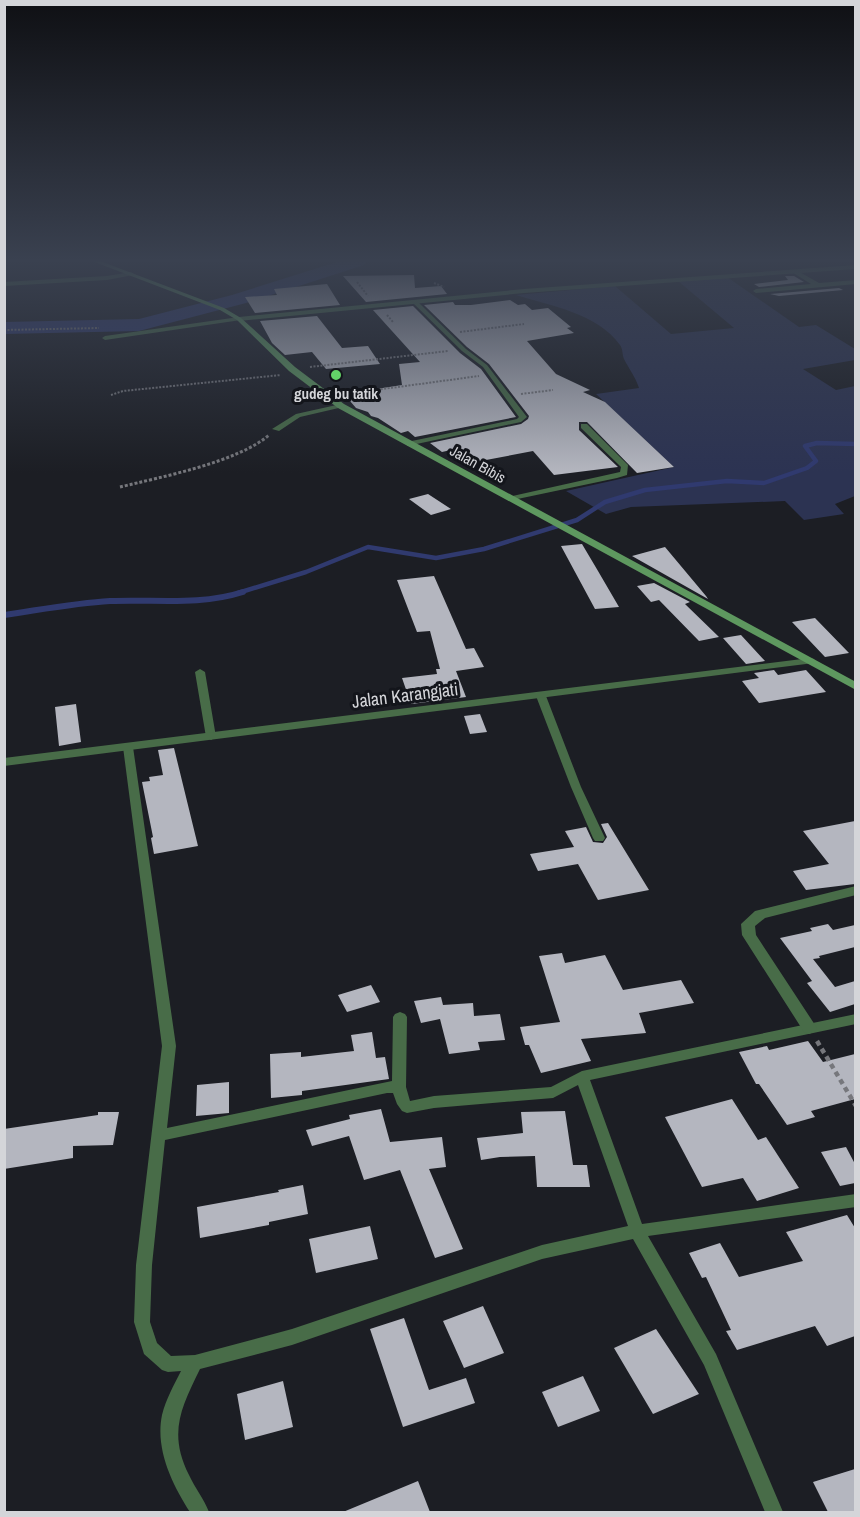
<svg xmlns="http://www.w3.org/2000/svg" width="860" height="1517" font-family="'Archivo Narrow',sans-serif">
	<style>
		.green { fill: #2c3352 }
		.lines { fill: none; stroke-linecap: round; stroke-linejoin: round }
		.stream-far1 { stroke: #303a6f; stroke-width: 4.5 }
		.stream { stroke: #303a6f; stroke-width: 6 }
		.river { fill: #303a6f; fill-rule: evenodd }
		.building { fill: #b4b6bf }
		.path-far2 { stroke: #76777c; stroke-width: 2; stroke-dasharray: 2 1.5; stroke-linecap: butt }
		.path-far1 { stroke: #76777c; stroke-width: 3; stroke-dasharray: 3 2; stroke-linecap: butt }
		.path { stroke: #76777c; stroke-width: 4.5; stroke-dasharray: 5 4; stroke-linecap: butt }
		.service { fill: #486c48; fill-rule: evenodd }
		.minor { fill: #486c48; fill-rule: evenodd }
		.tertiary { fill: #486c48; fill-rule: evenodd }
		.secondary { fill: #5e985f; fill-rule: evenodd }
		.poi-dot { fill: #63d468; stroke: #13151b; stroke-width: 2 }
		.labels { text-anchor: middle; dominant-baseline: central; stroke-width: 6; stroke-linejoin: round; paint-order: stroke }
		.far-poi-label { font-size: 15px; font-weight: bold; fill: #d4d5d9; stroke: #13151b }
		.far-street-label { font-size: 15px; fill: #d4d5d9; stroke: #13151b }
		.street-label { font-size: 18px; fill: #d4d5d9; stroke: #13151b }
	</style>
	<rect width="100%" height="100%" fill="#1c1e24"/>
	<path class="green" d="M 727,277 L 799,327 L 816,325 L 855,349 L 855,360 L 803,369 L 836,390 L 855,386 L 855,496 L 835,504 L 844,514 L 804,520 L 785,501 L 631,507 L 606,514 L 566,491 L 674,467 L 596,394 L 639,388 C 635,376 629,369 624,359 C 622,354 623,349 620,345 C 597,313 551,306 516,295 L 615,286 L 671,334 L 734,328 L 678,281 Z"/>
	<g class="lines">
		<path class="stream-far1" d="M 238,593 L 306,572 L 368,547 L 436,558 L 484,549 L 577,520 L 605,502 L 645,490 L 727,481 L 764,483 L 807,468 L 816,461 L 805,446 L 817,443 L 856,444"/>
		<path class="stream" d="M 4,615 C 39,610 75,603 110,601 C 155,599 199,606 243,592"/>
		<path class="river" d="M 340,261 L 367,261 L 364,265 L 246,303 L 139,331 L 4,334 L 4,322 L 139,319 L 232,295 Z"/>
	</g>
	<path class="building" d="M 414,275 L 415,288 L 441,286 L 447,294 L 366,302 L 343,276 Z
		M 785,276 L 794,276 L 804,282 L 759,287 L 754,284 L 788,280 Z
		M 327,284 L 340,305 L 255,313 L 245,297 L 277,295 L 274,289 Z
		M 839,288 L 843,290 L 779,296 L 770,294 Z
		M 510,300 L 518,305 L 525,304 L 532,310 L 548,308 L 571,327 L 567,328 L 574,333 L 527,341 L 556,374 L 590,390 L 583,392 L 605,402 L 674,467 L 637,473 L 587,422 L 579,422 L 579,430 L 618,467 L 554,475 L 533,451 L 470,463 L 455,449 L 442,452 L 430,443 L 521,424 L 528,419 L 529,416 L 489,364 L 467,347 L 424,305 L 453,302 L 455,305 L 471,305 Z
		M 413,306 L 460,353 L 481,369 L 516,417 L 415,437 L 408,431 L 401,433 L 378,418 L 371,416 L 368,412 L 356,408 L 344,394 L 402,385 L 399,364 L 420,362 L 373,310 Z
		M 317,316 L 342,348 L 368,346 L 380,364 L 326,369 L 312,352 L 285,355 L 272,343 L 260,321 Z
		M 428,494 L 451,509 L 431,515 L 409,499 Z
		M 582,544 L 598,571 L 619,607 L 595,609 L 561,546 Z
		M 665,547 L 706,596 L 708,599 L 632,556 Z
		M 434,576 L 466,649 L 474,648 L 484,667 L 456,671 L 466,697 L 411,704 L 402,678 L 437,674 L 436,669 L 440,669 L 430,631 L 417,632 L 397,580 Z
		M 654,583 L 690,602 L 685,604 L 719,637 L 699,641 L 659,600 L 651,602 L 637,586 Z
		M 815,618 L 849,653 L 825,657 L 792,622 Z
		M 741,635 L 765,661 L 746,664 L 723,638 Z
		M 774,670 L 778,675 L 806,670 L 826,692 L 759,703 L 742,681 L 759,678 L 754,673 Z
		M 76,704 L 81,742 L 59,746 L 55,707 Z
		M 480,714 L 487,732 L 470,734 L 464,716 Z
		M 174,748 L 198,846 L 154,854 L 151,838 L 153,837 L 142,782 L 150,781 L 149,777 L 163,775 L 158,750 Z
		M 855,821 L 855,884 L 806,890 L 793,871 L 829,864 L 803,831 Z
		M 608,823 L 649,890 L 598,900 L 578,864 L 538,871 L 530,854 L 574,847 L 565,831 L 581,828 L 586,827 L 593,842 L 603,843 L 607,837 L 601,824 Z
		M 828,924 L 833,930 L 855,925 L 855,947 L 819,956 L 820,958 L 813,959 L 835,987 L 855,981 L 855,1004 L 830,1012 L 807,983 L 812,981 L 780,938 L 812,931 L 810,928 Z
		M 562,953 L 565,963 L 605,955 L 623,990 L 681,980 L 694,1003 L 639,1013 L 646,1033 L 581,1039 L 591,1061 L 541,1073 L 529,1045 L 525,1045 L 520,1027 L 560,1022 L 539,956 Z
		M 371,985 L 380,1002 L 347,1012 L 338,995 Z
		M 441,997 L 443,1005 L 473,1003 L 474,1016 L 500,1014 L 505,1040 L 478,1042 L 480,1050 L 449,1054 L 440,1019 L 421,1023 L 414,1001 Z
		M 372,1032 L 376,1058 L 385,1057 L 389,1079 L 302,1091 L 302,1095 L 271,1098 L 270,1054 L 301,1052 L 301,1057 L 354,1051 L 351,1035 Z
		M 808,1041 L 823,1062 L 855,1054 L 855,1099 L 811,1111 L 815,1117 L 787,1125 L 759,1084 L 756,1084 L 739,1052 L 767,1046 L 769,1050 Z
		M 229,1082 L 229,1113 L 196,1116 L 197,1085 Z
		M 732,1099 L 758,1140 L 766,1137 L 799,1188 L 757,1201 L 743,1178 L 702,1187 L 665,1117 Z
		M 381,1109 L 390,1142 L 442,1137 L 446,1167 L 429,1169 L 463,1249 L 435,1258 L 400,1170 L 364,1180 L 349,1136 L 312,1146 L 306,1130 L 350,1119 L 349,1115 Z
		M 565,1111 L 573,1165 L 587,1165 L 590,1187 L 537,1187 L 535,1156 L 500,1157 L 481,1160 L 477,1138 L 523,1133 L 521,1112 Z
		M 98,1112 L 119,1112 L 113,1145 L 73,1146 L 73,1158 L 4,1169 L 4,1129 L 98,1115 Z
		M 846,1147 L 855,1164 L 855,1183 L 840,1186 L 821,1152 Z
		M 303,1185 L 308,1214 L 269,1222 L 269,1225 L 200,1238 L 197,1207 L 279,1192 L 278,1190 Z
		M 847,1215 L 855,1228 L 855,1336 L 827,1346 L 815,1326 L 737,1350 L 726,1331 L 731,1330 L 706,1277 L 702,1278 L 689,1253 L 720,1243 L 739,1277 L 803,1261 L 786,1232 Z
		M 370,1226 L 378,1259 L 316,1273 L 309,1239 Z
		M 483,1306 L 504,1353 L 464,1368 L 443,1321 Z
		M 404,1318 L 429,1390 L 466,1378 L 475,1403 L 403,1427 L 370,1329 Z
		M 656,1329 L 699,1394 L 653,1414 L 614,1348 Z
		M 583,1376 L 600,1411 L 558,1427 L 542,1392 Z
		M 283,1381 L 293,1427 L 245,1440 L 237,1394 Z
		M 855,1469 L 855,1512 L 828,1512 L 813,1482 Z
		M 418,1481 L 430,1512 L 343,1512 Z"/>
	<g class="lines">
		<path class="path-far2" d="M 357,282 L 368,296
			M 434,283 L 444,287
			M 387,315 L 393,322
			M 4,330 L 99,328
			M 460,332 L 524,324
			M 310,367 L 448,351
			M 346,394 L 479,376
			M 521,394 L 553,390
			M 111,395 L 123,391 L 281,375"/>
		<path class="path-far1" d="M 120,487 C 161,477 238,462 269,435"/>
		<path class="path" d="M 817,1041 L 856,1106"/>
		<path class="service" d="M 131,272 L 134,274 L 133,275 L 107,280 L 4,286 L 4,282 L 107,276 Z
			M 413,301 L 417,301 L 466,349 L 487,365 L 527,417 L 521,422 L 407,446 L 407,442 L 517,419 L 519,417 L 483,367 L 462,351 L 413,303 Z
			M 239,317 L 241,318 L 241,320 L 105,340 L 102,338 L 105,336 Z
			M 341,404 L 344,406 L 343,407 L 300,417 L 279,431 L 272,429 L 296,414 Z
			M 581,424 L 587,424 L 628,465 L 627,475 L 617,478 L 508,501 L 508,497 L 620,472 L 621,467 L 581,428 Z
			M 200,669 L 205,672 L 216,737 L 211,740 L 206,737 L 195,672 Z
			M 541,693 L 546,696 L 581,787 L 605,838 L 603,841 L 595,841 L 593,838 L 571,787 L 536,696 Z
			M 128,744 L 133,747 L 176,1046 L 167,1128 L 392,1081 L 393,1017 L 395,1014 L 400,1012 L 405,1014 L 407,1017 L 406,1087 L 410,1101 L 434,1096 L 551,1087 L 582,1071 L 856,1014 L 856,1024 L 590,1080 L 642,1224 L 856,1194 L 856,1207 L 648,1236 L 716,1354 L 783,1512 L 765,1512 L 704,1365 L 633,1239 L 542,1259 L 292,1345 L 200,1369 C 181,1408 168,1433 189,1475 C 195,1488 204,1499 209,1512 L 190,1512 C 172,1484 155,1449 162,1415 C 166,1399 174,1385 181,1371 L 168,1372 L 162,1370 L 144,1354 L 134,1322 L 136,1265 L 162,1046 L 123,747 ZM 578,1085 L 628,1226 L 542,1245 L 292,1329 L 195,1355 L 171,1356 L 157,1343 L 150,1322 L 152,1265 L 165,1140 L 387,1093 L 393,1093 L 397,1104 L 402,1111 L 407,1113 L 434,1108 L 553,1098 Z"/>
		<path class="minor" d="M 792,270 L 796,270 L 819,283 L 856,280 L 856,284 L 756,293 L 753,291 L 756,289 L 811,284 L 792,272 Z
			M 856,886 L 856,895 L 765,918 L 755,926 L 756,935 L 817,1028 L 814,1032 L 809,1034 L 804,1032 L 742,935 L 741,924 L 755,911 Z"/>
		<path class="tertiary" d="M 856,265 L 856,269 L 524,293 L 239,321 L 236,319 L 239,317 L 524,289 Z
			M 810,658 L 814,659 L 815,661 L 814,663 L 4,766 L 4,758 Z"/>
		<path class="secondary" d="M 92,261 L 100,261 L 224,308 L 241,318 L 295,367 L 344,404 L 856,682 L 856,690 L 338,408 L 289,371 L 237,320 L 220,310 Z"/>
	</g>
	<linearGradient id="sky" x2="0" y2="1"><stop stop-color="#0f1014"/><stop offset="0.55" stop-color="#3a4150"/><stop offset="1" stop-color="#3a4150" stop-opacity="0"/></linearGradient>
	<rect width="860" height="473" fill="url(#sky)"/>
	<circle class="poi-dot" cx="336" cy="375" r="6"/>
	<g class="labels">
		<g class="far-poi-label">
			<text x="336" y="393">gudeg bu tatik</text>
		</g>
		<g class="far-street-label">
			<text transform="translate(478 464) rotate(29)">Jalan Bibis</text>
		</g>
		<g class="street-label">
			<text transform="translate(405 695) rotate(-7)">Jalan Karangjati</text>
		</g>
	</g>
	<rect width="860" height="1517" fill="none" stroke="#d4d5d9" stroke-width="12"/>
</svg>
